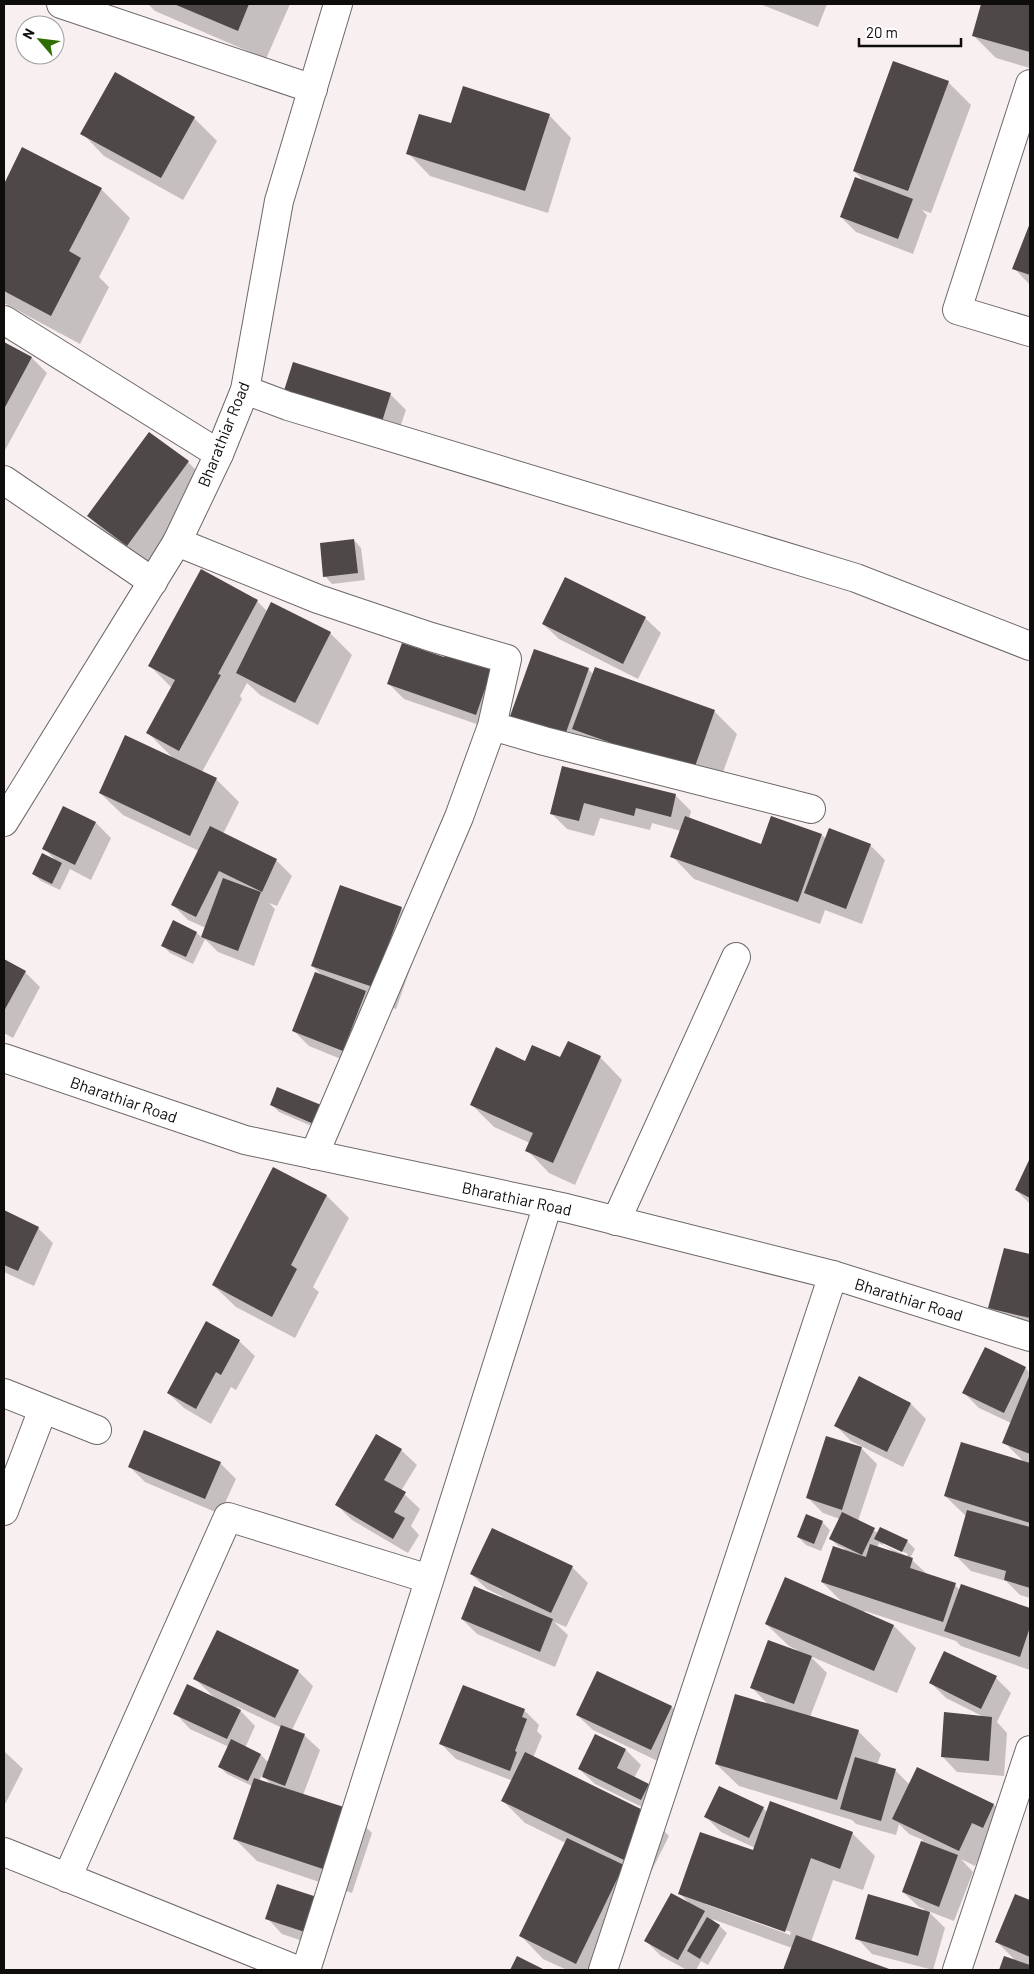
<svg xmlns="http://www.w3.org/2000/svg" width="1034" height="1974" font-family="Barlow,sans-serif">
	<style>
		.shadow { fill: #0003; fill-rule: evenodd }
		.building { fill: #4e4848 }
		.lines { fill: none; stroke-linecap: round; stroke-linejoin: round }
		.street-casing { stroke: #6e6767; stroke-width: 30 }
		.secondary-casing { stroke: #6e6767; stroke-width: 30 }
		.street { stroke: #fff; stroke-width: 28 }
		.secondary { stroke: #fff; stroke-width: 28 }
		.labels { text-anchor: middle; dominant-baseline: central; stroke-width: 5; stroke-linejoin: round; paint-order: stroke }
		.street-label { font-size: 16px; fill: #0f0c0c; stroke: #fff }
	</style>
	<rect width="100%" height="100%" fill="#f8eff0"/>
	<path class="shadow" d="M 148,4 L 290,4 L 266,59 L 155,11 Z
		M 760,4 L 827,4 L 818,27 Z
		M 982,4 L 1030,4 L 1030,68 L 996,58 L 974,36 Z
		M 948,82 L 971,105 L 931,213 L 922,210 L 927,215 L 913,254 L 856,232 L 841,217 L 865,182 L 854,171 Z
		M 549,115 L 571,138 L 548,213 L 430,176 L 408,153 L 451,125 Z
		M 194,118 L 217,141 L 183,200 L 104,156 L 82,133 Z
		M 23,149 L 101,189 L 130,218 L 99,277 L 109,287 L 80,344 L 4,303 L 4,187 Z
		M 1030,226 L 1030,285 L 1014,268 Z
		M 4,343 L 32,358 L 47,373 L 4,452 Z
		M 390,394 L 406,410 L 395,442 L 284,396 Z
		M 149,434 L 188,462 L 211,485 L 150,567 L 111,538 L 88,516 Z
		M 354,540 L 361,548 L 365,580 L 332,584 L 325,576 Z
		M 257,601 L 268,612 L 330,633 L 352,655 L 318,725 L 260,695 L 247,683 L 240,696 L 242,699 L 202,772 L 216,779 L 239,802 L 223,834 L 277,861 L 292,876 L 277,906 L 269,903 L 275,909 L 254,966 L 218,952 L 205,939 L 193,964 L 170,953 L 163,946 L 197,933 L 202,938 L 206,928 L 188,920 L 172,904 L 199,851 L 123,815 L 100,793 L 173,758 L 148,733 L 172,688 L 149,665 Z
		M 645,618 L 661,633 L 638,679 L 559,639 L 543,624 Z
		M 445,659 L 492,667 L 491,729 L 404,699 L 389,684 Z
		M 588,669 L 593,674 L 714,711 L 737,734 L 715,794 L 526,734 Z
		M 563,767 L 676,796 L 691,811 L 689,819 L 762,845 L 772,817 L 822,835 L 826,839 L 870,845 L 885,860 L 862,924 L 825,910 L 820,924 L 694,879 L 672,856 L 681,831 L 652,823 L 650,830 L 600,818 L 594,836 L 567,829 L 551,813 Z
		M 63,808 L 96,823 L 111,838 L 91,880 L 70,869 L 60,890 L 41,881 L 33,874 L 55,860 L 44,848 Z
		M 401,908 L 424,930 L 396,1009 L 375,1002 L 358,1066 L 309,1046 L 294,1031 L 323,976 L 312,966 Z
		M 4,960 L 25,972 L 40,987 L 13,1038 L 4,1033 Z
		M 600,1057 L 622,1080 L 575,1185 L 549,1173 L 527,1150 L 530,1143 L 494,1127 L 471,1104 L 525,1062 Z
		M 278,1089 L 330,1134 L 279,1112 L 272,1105 Z
		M 1030,1161 L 1030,1204 L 1016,1190 Z
		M 274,1168 L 327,1196 L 349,1218 L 313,1287 L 319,1292 L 295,1338 L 236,1307 L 213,1285 Z
		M 4,1212 L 38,1228 L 53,1243 L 34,1286 L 4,1272 Z
		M 1005,1249 L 1030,1256 L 1030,1329 L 1005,1323 L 990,1308 Z
		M 239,1341 L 255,1356 L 236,1390 L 231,1387 L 211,1424 L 184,1408 L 168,1393 Z
		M 1025,1368 L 1030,1373 L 1030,1598 L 1020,1595 L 1006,1581 L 971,1571 L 956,1556 L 967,1517 L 945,1496 L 1024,1462 L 1004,1442 L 1011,1423 L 979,1408 L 964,1393 Z
		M 911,1404 L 926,1419 L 903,1467 L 851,1441 L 836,1426 Z
		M 861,1448 L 877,1464 L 858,1521 L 878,1533 L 907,1541 L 915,1549 L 910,1558 L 929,1576 L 955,1585 L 960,1590 L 962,1585 L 1030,1609 L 1030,1670 L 961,1646 L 956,1641 L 865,1611 L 864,1613 L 894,1626 L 916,1648 L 897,1693 L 810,1656 L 827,1673 L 810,1717 L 858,1731 L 881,1754 L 877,1765 L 895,1770 L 910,1785 L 918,1769 L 994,1805 L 1009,1821 L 988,1838 L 975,1866 L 961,1859 L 973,1872 L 954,1921 L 928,1911 L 945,1928 L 933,1970 L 872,1954 L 857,1938 L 924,1911 L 924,1909 L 919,1907 L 903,1892 L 923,1840 L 909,1834 L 899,1824 L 896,1835 L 856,1824 L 852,1820 L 739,1786 L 716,1764 L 769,1705 L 752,1688 L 797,1650 L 789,1646 L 766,1624 L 844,1604 L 822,1582 L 845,1549 L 838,1546 L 830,1538 L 840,1519 L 823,1513 L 808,1498 ZM 883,1542 L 908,1554 L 907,1556 L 883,1545 ZM 879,1543 L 893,1551 L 892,1553 L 877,1548 Z
		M 401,1450 L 417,1465 L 401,1491 L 420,1509 L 411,1526 L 419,1535 L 408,1553 L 352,1520 L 337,1505 Z
		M 220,1463 L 236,1479 L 220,1514 L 145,1482 L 130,1467 Z
		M 822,1522 L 830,1530 L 821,1551 L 806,1545 L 798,1537 Z
		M 572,1567 L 588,1583 L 566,1627 L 554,1622 L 568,1635 L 555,1667 L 477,1634 L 462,1619 L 503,1597 L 487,1589 L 471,1574 Z
		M 298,1671 L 313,1686 L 292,1730 L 304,1735 L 320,1750 L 303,1795 L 349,1811 L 372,1833 L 352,1893 L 257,1861 L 235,1839 L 252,1786 L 227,1774 L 219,1766 L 229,1747 L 190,1729 L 175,1713 L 215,1698 L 195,1679 ZM 236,1706 L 282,1728 L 269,1763 L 261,1755 L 245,1748 L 255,1726 ZM 262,1775 L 273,1786 L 259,1781 Z
		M 996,1678 L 1011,1693 L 997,1722 L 1007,1733 L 1004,1776 L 957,1772 L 942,1756 L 984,1717 L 946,1698 L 930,1682 Z
		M 672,1707 L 687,1722 L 666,1765 L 593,1730 L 577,1715 Z
		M 524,1710 L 539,1725 L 537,1731 L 542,1736 L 533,1758 L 647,1813 L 669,1836 L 646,1882 L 632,1875 L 645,1889 L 606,1970 L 567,1970 L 543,1959 L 521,1936 L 566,1843 L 525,1823 L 503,1801 L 513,1781 L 456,1759 L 441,1744 Z
		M 626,1750 L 641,1765 L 634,1778 L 648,1785 L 663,1800 L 656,1814 L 595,1784 L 579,1769 Z
		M 4,1751 L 23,1769 L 4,1806 Z
		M 763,1808 L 767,1812 L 852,1833 L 875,1856 L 863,1890 L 833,1880 L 811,1942 L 889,1970 L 785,1970 L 792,1948 L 712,1919 L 727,1933 L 708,1965 L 701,1961 L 696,1970 L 687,1970 L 661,1956 L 646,1941 L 688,1902 L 679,1893 L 754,1852 L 755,1848 L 721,1832 L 706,1817 ZM 705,1902 L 791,1932 L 790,1935 L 705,1904 Z
		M 1016,1896 L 1030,1902 L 1030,1970 L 1000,1970 L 1004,1957 L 1016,1961 L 997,1942 Z
		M 322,1901 L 338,1916 L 326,1949 L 282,1934 L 267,1918 Z"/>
	<path class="building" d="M 174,4 L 249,4 L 238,31 Z
		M 981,4 L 1030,4 L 1030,52 L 972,36 Z
		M 893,61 L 949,81 L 908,191 L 853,171 Z
		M 115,72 L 195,117 L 161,178 L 80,134 Z
		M 463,86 L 550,114 L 525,191 L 406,154 L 419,114 L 451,123 Z
		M 22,147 L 102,188 L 69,251 L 81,258 L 51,316 L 4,291 L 4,184 Z
		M 855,177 L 913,199 L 898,239 L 840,217 Z
		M 1030,223 L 1030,275 L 1012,269 Z
		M 4,342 L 32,357 L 4,409 Z
		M 293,362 L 391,393 L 380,428 L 282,397 Z
		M 149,432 L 189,461 L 127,546 L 87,516 Z
		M 354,539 L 358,573 L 323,577 L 320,543 Z
		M 201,569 L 258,600 L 218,674 L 221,675 L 179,751 L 146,733 L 175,680 L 148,666 Z
		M 565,577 L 646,617 L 623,664 L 542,624 Z
		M 271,602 L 331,632 L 295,703 L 236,673 Z
		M 402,643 L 444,657 L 447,650 L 493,666 L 476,715 L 387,684 Z
		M 534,649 L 589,668 L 564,738 L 509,719 Z
		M 595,667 L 715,710 L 693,772 L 572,729 Z
		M 125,735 L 217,778 L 190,836 L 99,793 Z
		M 562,766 L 676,794 L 671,817 L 636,808 L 634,816 L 584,803 L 579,821 L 550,814 Z
		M 63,806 L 96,822 L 75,865 L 42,849 Z
		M 685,816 L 761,844 L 771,816 L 822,834 L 798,902 L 670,857 Z
		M 210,826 L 277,859 L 262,892 L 219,871 L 196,917 L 171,905 Z
		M 829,828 L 871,844 L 846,909 L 804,893 Z
		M 42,853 L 62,863 L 52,884 L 32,874 Z
		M 223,878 L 261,892 L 238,951 L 201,937 Z
		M 340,885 L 402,907 L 373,987 L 311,966 Z
		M 173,920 L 197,932 L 186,957 L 161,946 Z
		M 4,959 L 26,971 L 4,1011 Z
		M 315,972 L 366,991 L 343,1051 L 292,1031 Z
		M 568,1041 L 601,1056 L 553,1163 L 525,1151 L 533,1133 L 470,1105 L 496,1047 L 525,1061 L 532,1045 L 560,1057 Z
		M 277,1087 L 331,1109 L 323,1128 L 270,1105 Z
		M 1030,1158 L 1030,1198 L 1015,1190 Z
		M 273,1167 L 327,1195 L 291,1265 L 297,1269 L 272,1317 L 212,1285 Z
		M 4,1210 L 39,1227 L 18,1271 L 4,1265 Z
		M 1004,1248 L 1030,1254 L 1030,1318 L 988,1308 Z
		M 206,1321 L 240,1340 L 221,1375 L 216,1372 L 196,1409 L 167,1393 Z
		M 985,1347 L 1026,1367 L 1004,1413 L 962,1393 Z
		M 1030,1374 L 1030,1454 L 1002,1443 Z
		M 859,1376 L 911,1403 L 887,1452 L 834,1426 Z
		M 144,1430 L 221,1462 L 205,1499 L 128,1467 Z
		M 376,1434 L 402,1449 L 384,1480 L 406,1492 L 394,1512 L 405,1518 L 393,1539 L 335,1505 Z
		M 826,1436 L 862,1447 L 842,1510 L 806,1498 Z
		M 961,1442 L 1030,1463 L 1030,1523 L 944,1496 Z
		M 967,1510 L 1030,1527 L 1030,1588 L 1004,1580 L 1006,1571 L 954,1556 Z
		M 842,1512 L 875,1528 L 862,1555 L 829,1539 Z
		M 806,1514 L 823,1521 L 814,1544 L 797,1537 Z
		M 880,1527 L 908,1540 L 902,1552 L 874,1539 Z
		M 492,1528 L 573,1566 L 551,1613 L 470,1574 Z
		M 870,1544 L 913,1558 L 910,1568 L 956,1583 L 943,1622 L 821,1582 L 833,1546 L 866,1557 Z
		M 785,1577 L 894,1625 L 874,1671 L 765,1624 Z
		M 961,1584 L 1030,1608 L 1030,1627 L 1020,1657 L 944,1631 Z
		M 474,1586 L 553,1619 L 540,1652 L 461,1619 Z
		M 217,1630 L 299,1670 L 275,1718 L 193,1679 Z
		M 768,1640 L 812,1656 L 794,1704 L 750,1688 Z
		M 944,1651 L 997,1676 L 981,1709 L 929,1683 Z
		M 597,1671 L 672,1706 L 651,1750 L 576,1715 Z
		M 187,1684 L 241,1710 L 227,1739 L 173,1714 Z
		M 463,1685 L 525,1709 L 522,1717 L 527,1719 L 515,1751 L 517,1752 L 510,1771 L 439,1744 Z
		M 735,1694 L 859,1730 L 837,1800 L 715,1764 Z
		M 944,1712 L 992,1717 L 989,1761 L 941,1757 Z
		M 281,1725 L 305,1734 L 285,1786 L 262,1777 Z
		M 595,1734 L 626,1749 L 617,1768 L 649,1784 L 641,1800 L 578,1769 Z
		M 231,1739 L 261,1754 L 248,1781 L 218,1767 Z
		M 525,1752 L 647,1812 L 624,1860 L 501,1801 Z
		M 855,1757 L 896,1769 L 881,1821 L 840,1809 Z
		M 917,1767 L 994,1804 L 983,1828 L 972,1823 L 959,1851 L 892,1819 Z
		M 254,1778 L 350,1809 L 329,1871 L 233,1839 Z
		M 719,1786 L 764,1807 L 749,1838 L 704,1817 Z
		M 770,1801 L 853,1832 L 840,1869 L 811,1858 L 785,1932 L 678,1894 L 700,1832 L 753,1850 Z
		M 567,1838 L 624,1865 L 576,1964 L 519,1936 Z
		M 921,1841 L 958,1855 L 939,1907 L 902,1892 Z
		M 277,1884 L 323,1899 L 311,1934 L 265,1919 Z
		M 671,1893 L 705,1911 L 678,1960 L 644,1941 Z
		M 868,1894 L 930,1912 L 918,1956 L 855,1939 Z
		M 1015,1894 L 1030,1900 L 1030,1957 L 995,1942 Z
		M 707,1917 L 720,1925 L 700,1959 L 687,1951 Z
		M 796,1935 L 892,1970 L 783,1970 Z
		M 517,1956 L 545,1970 L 510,1970 Z
		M 1004,1956 L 1030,1965 L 1030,1970 L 999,1970 Z"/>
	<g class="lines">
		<defs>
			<path id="street" d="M 61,4 L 313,89
				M 1030,84 L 957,310 L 1030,332
				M 4,320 L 219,454
				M 245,390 L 288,406 L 856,578 L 1030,646
				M 4,480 L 153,582
				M 177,542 L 318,599 L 431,637 L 507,659 L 492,726
				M 314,1155 L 459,817 L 492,726 L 544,741 L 811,809
				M 616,1221 L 736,957
				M 4,1393 L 97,1430
				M 4,1511 L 43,1409
				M 4,1852 L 297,1970
				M 67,1878 L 228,1517 L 429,1579
				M 306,1970 L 548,1204
				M 603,1970 L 833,1275
				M 957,1970 L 1030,1750"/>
			<path id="secondary" d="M 4,822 L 177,542 L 219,454 L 245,390 L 279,201 L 338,4
				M 4,1058 L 245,1140 L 566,1208 L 833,1275 L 1030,1337"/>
		</defs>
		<use href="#street" class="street-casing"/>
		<use href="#secondary" class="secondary-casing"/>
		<use href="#street" class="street"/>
		<use href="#secondary" class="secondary"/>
	</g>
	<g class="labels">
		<g class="street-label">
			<text transform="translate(223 434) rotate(-68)">Bharathiar Road</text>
			<text transform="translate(124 1099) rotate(19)">Bharathiar Road</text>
			<text transform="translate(517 1198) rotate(12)">Bharathiar Road</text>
			<text transform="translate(909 1299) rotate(17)">Bharathiar Road</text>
		</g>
	</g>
	<rect width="1034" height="1974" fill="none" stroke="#0f0c0c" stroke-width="10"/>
	<g transform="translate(40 40) rotate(298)"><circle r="24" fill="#ffffff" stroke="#9f9e9e"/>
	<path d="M0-4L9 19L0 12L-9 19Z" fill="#2e6d00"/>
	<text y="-8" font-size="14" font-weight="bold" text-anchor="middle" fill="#0f0c0c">N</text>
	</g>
	<path d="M859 38v8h102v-8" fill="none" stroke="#0f0c0c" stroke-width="2.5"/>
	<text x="866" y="38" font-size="15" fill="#0f0c0c" stroke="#ffffff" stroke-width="4" paint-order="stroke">20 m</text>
</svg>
